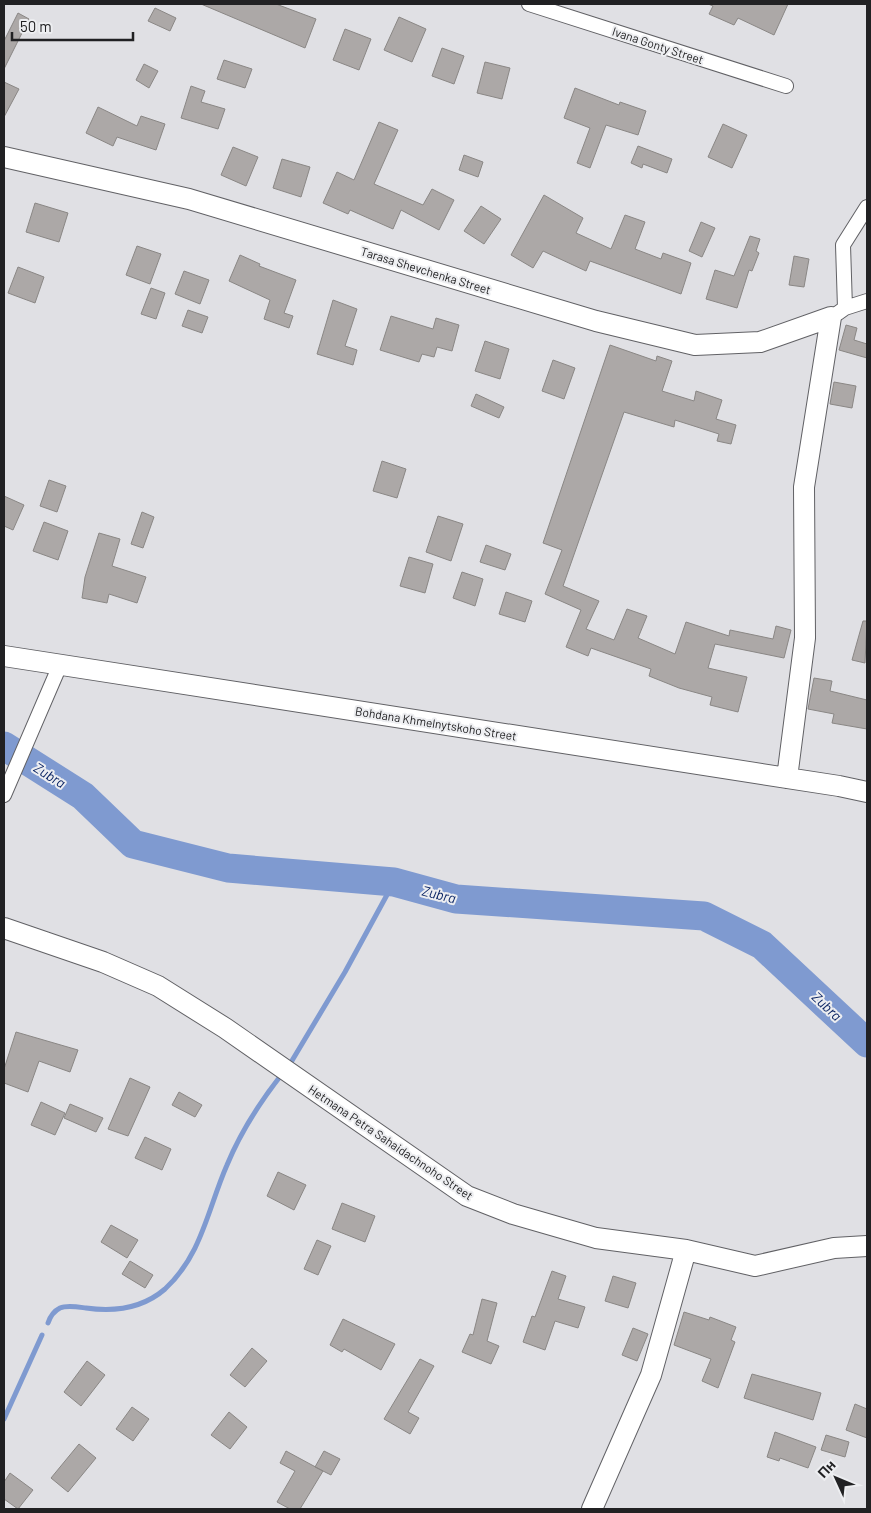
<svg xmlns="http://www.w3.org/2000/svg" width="871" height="1513" font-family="Barlow,sans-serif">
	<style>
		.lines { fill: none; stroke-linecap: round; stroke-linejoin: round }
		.stream { stroke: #7f9ad0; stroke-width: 5 }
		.river { stroke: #7f9ad0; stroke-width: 29 }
		.building { fill: #aca8a7; stroke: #8a8785 }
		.street-casing { stroke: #616165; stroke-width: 16 }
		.secondary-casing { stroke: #616165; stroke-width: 22 }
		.street { stroke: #fff; stroke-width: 14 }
		.secondary { stroke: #fff; stroke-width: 20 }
		.labels { text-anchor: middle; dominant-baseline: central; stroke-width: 4; stroke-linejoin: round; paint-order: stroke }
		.street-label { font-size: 12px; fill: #212123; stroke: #edeef1 }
		.water-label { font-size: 14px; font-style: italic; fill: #0b2564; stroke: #edeef1 }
	</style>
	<rect width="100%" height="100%" fill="#e0e0e4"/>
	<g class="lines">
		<path class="stream" d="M 290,1064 L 345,972 L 394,882
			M 48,1323 C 50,1317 54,1311 60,1308 C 67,1305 78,1307 86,1308 C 114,1312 143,1308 165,1289 C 202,1255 208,1208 227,1165 C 241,1131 260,1102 282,1074
			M 4,1419 L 42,1335"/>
		<path class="river" d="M 4,746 L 83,796 L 133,844 L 228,868 L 394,882 L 456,899 L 704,916 L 762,945 L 867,1043"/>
	</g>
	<path class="building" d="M 201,4 L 276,4 L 316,19 L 305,48 Z
		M 708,4 L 788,4 L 774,35 L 738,18 L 734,25 L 709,14 L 713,6 Z
		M 155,8 L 176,18 L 170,31 L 148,21 Z
		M 18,13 L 29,19 L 4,69 L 4,41 Z
		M 399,17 L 426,29 L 412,62 L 384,50 Z
		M 345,29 L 371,39 L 359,70 L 333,60 Z
		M 442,48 L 464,56 L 454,84 L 432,76 Z
		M 224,60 L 252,69 L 245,88 L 217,79 Z
		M 485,62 L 510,68 L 502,99 L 477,93 Z
		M 144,64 L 158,71 L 149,88 L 136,80 Z
		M 4,82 L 19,89 L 4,117 Z
		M 191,86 L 205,91 L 201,102 L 225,109 L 218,129 L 181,118 Z
		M 575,88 L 619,105 L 620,102 L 646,111 L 638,135 L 606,125 L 590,168 L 577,163 L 590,128 L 564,118 Z
		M 98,107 L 137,126 L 141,116 L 165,124 L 156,150 L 117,137 L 113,146 L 86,133 Z
		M 379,122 L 398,130 L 374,184 L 423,205 L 432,189 L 454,200 L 439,230 L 401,210 L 393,229 L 350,210 L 348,214 L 323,203 L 337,172 L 354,180 Z
		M 723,124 L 747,135 L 732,168 L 708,157 Z
		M 638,146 L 672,159 L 667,173 L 643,164 L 642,168 L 631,163 Z
		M 233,147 L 258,157 L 246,186 L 221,175 Z
		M 464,155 L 483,162 L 478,177 L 459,170 Z
		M 282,159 L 310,167 L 301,197 L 273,188 Z
		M 544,195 L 583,218 L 576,233 L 611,249 L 625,215 L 645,222 L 635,249 L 661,259 L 663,253 L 691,263 L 681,294 L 590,261 L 586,271 L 543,251 L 533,268 L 511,255 Z
		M 35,203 L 68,213 L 59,242 L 26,232 Z
		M 481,206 L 501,219 L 484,244 L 464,231 Z
		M 701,222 L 715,228 L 702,257 L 689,251 Z
		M 750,236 L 760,239 L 756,251 L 759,253 L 752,271 L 749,270 L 737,308 L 706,299 L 715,270 L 734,276 Z
		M 137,246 L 161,254 L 150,284 L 126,275 Z
		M 240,255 L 260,264 L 259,266 L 296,280 L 284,313 L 293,316 L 289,328 L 264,319 L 270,300 L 229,281 Z
		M 794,256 L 809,259 L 804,287 L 789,285 Z
		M 18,267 L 44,277 L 35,303 L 8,293 Z
		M 184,271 L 209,280 L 200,304 L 175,294 Z
		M 151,288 L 165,293 L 156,319 L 141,314 Z
		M 333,300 L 357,309 L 345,346 L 357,350 L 353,365 L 317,354 Z
		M 188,310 L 208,317 L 202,333 L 182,326 Z
		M 391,316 L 433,329 L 436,318 L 459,325 L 452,351 L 437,347 L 434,357 L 422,354 L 419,362 L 380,350 Z
		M 846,325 L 857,328 L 854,340 L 867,344 L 867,358 L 839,350 Z
		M 485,341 L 509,349 L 500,379 L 475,371 Z
		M 610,345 L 656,361 L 657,356 L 672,361 L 662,391 L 694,401 L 696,391 L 722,400 L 716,419 L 736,425 L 731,444 L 717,441 L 719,434 L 675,420 L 674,427 L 624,412 L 563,586 L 599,601 L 586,629 L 614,640 L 627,609 L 647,616 L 638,638 L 675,654 L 686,622 L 729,636 L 730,630 L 773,639 L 776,626 L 791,630 L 784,658 L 715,644 L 708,668 L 747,677 L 738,712 L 710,705 L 712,697 L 679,688 L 649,676 L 651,669 L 591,648 L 588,656 L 566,647 L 581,610 L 545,594 L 562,550 L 543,543 Z
		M 553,360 L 575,368 L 564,399 L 542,391 Z
		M 834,382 L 856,386 L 852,408 L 830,404 Z
		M 476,394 L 504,407 L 499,418 L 471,406 Z
		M 382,461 L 406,469 L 397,498 L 373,491 Z
		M 49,480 L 66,486 L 57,512 L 40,506 Z
		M 4,496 L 24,505 L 13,530 L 4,526 Z
		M 142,512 L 154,517 L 143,548 L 131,544 Z
		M 438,516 L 463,524 L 451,561 L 426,552 Z
		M 44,522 L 68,531 L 58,560 L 33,551 Z
		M 99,533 L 120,539 L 112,566 L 146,577 L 137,603 L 109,594 L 107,603 L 82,598 L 85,577 Z
		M 486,545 L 511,554 L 505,570 L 480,562 Z
		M 409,557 L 433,564 L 425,593 L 400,586 Z
		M 462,572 L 483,579 L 475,606 L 453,598 Z
		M 506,592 L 532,601 L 525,622 L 499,614 Z
		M 863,621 L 867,621 L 865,663 L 852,660 Z
		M 814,678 L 832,681 L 830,691 L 867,700 L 867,729 L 832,723 L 834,714 L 808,709 Z
		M 16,1032 L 78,1050 L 70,1072 L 39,1061 L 28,1092 L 4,1083 L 4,1069 Z
		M 130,1078 L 150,1087 L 128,1136 L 108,1129 Z
		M 179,1092 L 202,1105 L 195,1117 L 172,1105 Z
		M 41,1102 L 65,1113 L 55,1135 L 31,1125 Z
		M 70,1104 L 103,1118 L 96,1132 L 64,1118 Z
		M 145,1137 L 171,1149 L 162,1170 L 135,1158 Z
		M 278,1172 L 306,1185 L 294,1210 L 267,1196 Z
		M 342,1203 L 375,1216 L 365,1242 L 332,1229 Z
		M 111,1225 L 138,1240 L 127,1258 L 101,1242 Z
		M 317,1240 L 331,1246 L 318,1275 L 304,1269 Z
		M 130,1261 L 153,1275 L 145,1288 L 122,1274 Z
		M 552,1271 L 566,1276 L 558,1299 L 585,1307 L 578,1328 L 555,1321 L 545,1350 L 523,1342 L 532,1316 L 535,1317 Z
		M 613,1276 L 636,1283 L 628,1308 L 605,1301 Z
		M 482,1299 L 497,1303 L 487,1341 L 499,1346 L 491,1364 L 462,1352 L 470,1334 L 473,1335 Z
		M 684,1312 L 709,1320 L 710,1317 L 736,1327 L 731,1340 L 735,1342 L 718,1388 L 702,1381 L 711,1359 L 674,1345 Z
		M 343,1319 L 395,1344 L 381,1370 L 344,1349 L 342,1352 L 330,1345 Z
		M 633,1328 L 648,1334 L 637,1361 L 622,1355 Z
		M 252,1348 L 267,1361 L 245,1387 L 230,1375 Z
		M 420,1359 L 434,1366 L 408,1412 L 419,1418 L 410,1434 L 384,1419 Z
		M 87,1361 L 105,1375 L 81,1406 L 64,1392 Z
		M 752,1374 L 821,1393 L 813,1420 L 744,1398 Z
		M 855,1404 L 867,1409 L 867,1438 L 846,1430 Z
		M 132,1407 L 149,1419 L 133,1441 L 116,1429 Z
		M 229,1412 L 247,1427 L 230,1449 L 211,1435 Z
		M 775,1432 L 816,1447 L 808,1468 L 780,1458 L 779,1461 L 767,1457 Z
		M 826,1435 L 849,1442 L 845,1457 L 821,1450 Z
		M 79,1444 L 96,1458 L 68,1492 L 51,1478 Z
		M 286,1451 L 323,1471 L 300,1509 L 290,1509 L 277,1502 L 295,1471 L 280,1463 Z
		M 324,1451 L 340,1459 L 331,1475 L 315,1467 Z
		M 10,1473 L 33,1490 L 18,1509 L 4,1499 L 4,1482 Z"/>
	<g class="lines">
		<defs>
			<path id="street" d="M 529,4 L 786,86
				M 845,308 L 843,245 L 867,207
				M 838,313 L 845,308 L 867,301
				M 4,795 L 60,665"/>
			<path id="secondary" d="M 4,157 L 189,199 L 596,321 L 695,345 L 760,342 L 831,317 L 804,487 L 805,638 L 787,778
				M 4,656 L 839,786 L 867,792
				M 4,928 L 103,962 L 158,986 L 225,1028 L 467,1196 L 513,1214 L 596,1238 L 686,1250 L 755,1266 L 834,1248 L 867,1246
				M 592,1509 L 651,1375 L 686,1250"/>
		</defs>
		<use href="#street" class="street-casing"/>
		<use href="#secondary" class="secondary-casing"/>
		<use href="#street" class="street"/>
		<use href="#secondary" class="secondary"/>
	</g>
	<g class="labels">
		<g class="street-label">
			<text transform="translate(658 45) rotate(18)">Ivana Gonty Street</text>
			<text transform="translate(426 270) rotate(17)">Tarasa Shevchenka Street</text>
			<text transform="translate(436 723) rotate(9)">Bohdana Khmelnytskoho Street</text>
			<text transform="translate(391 1142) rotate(34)">Hetmana Petra Sahaidachnoho Street</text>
		</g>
		<g class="water-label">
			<text transform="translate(50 775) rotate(32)">Zubra</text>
			<text transform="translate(439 894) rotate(14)">Zubra</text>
			<text transform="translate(827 1006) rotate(43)">Zubra</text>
		</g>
	</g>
	<rect width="871" height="1513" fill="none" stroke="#212123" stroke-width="10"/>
	<g transform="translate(836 1478) rotate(314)" stroke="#edeef1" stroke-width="4" paint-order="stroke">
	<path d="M0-4L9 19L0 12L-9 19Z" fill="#212123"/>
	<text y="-8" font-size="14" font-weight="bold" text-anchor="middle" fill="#212123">Пн</text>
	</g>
	<path d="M12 32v8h121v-8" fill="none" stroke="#212123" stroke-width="2.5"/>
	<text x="20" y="32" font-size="15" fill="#212123" stroke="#edeef1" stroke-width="4" paint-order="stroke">50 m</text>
</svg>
